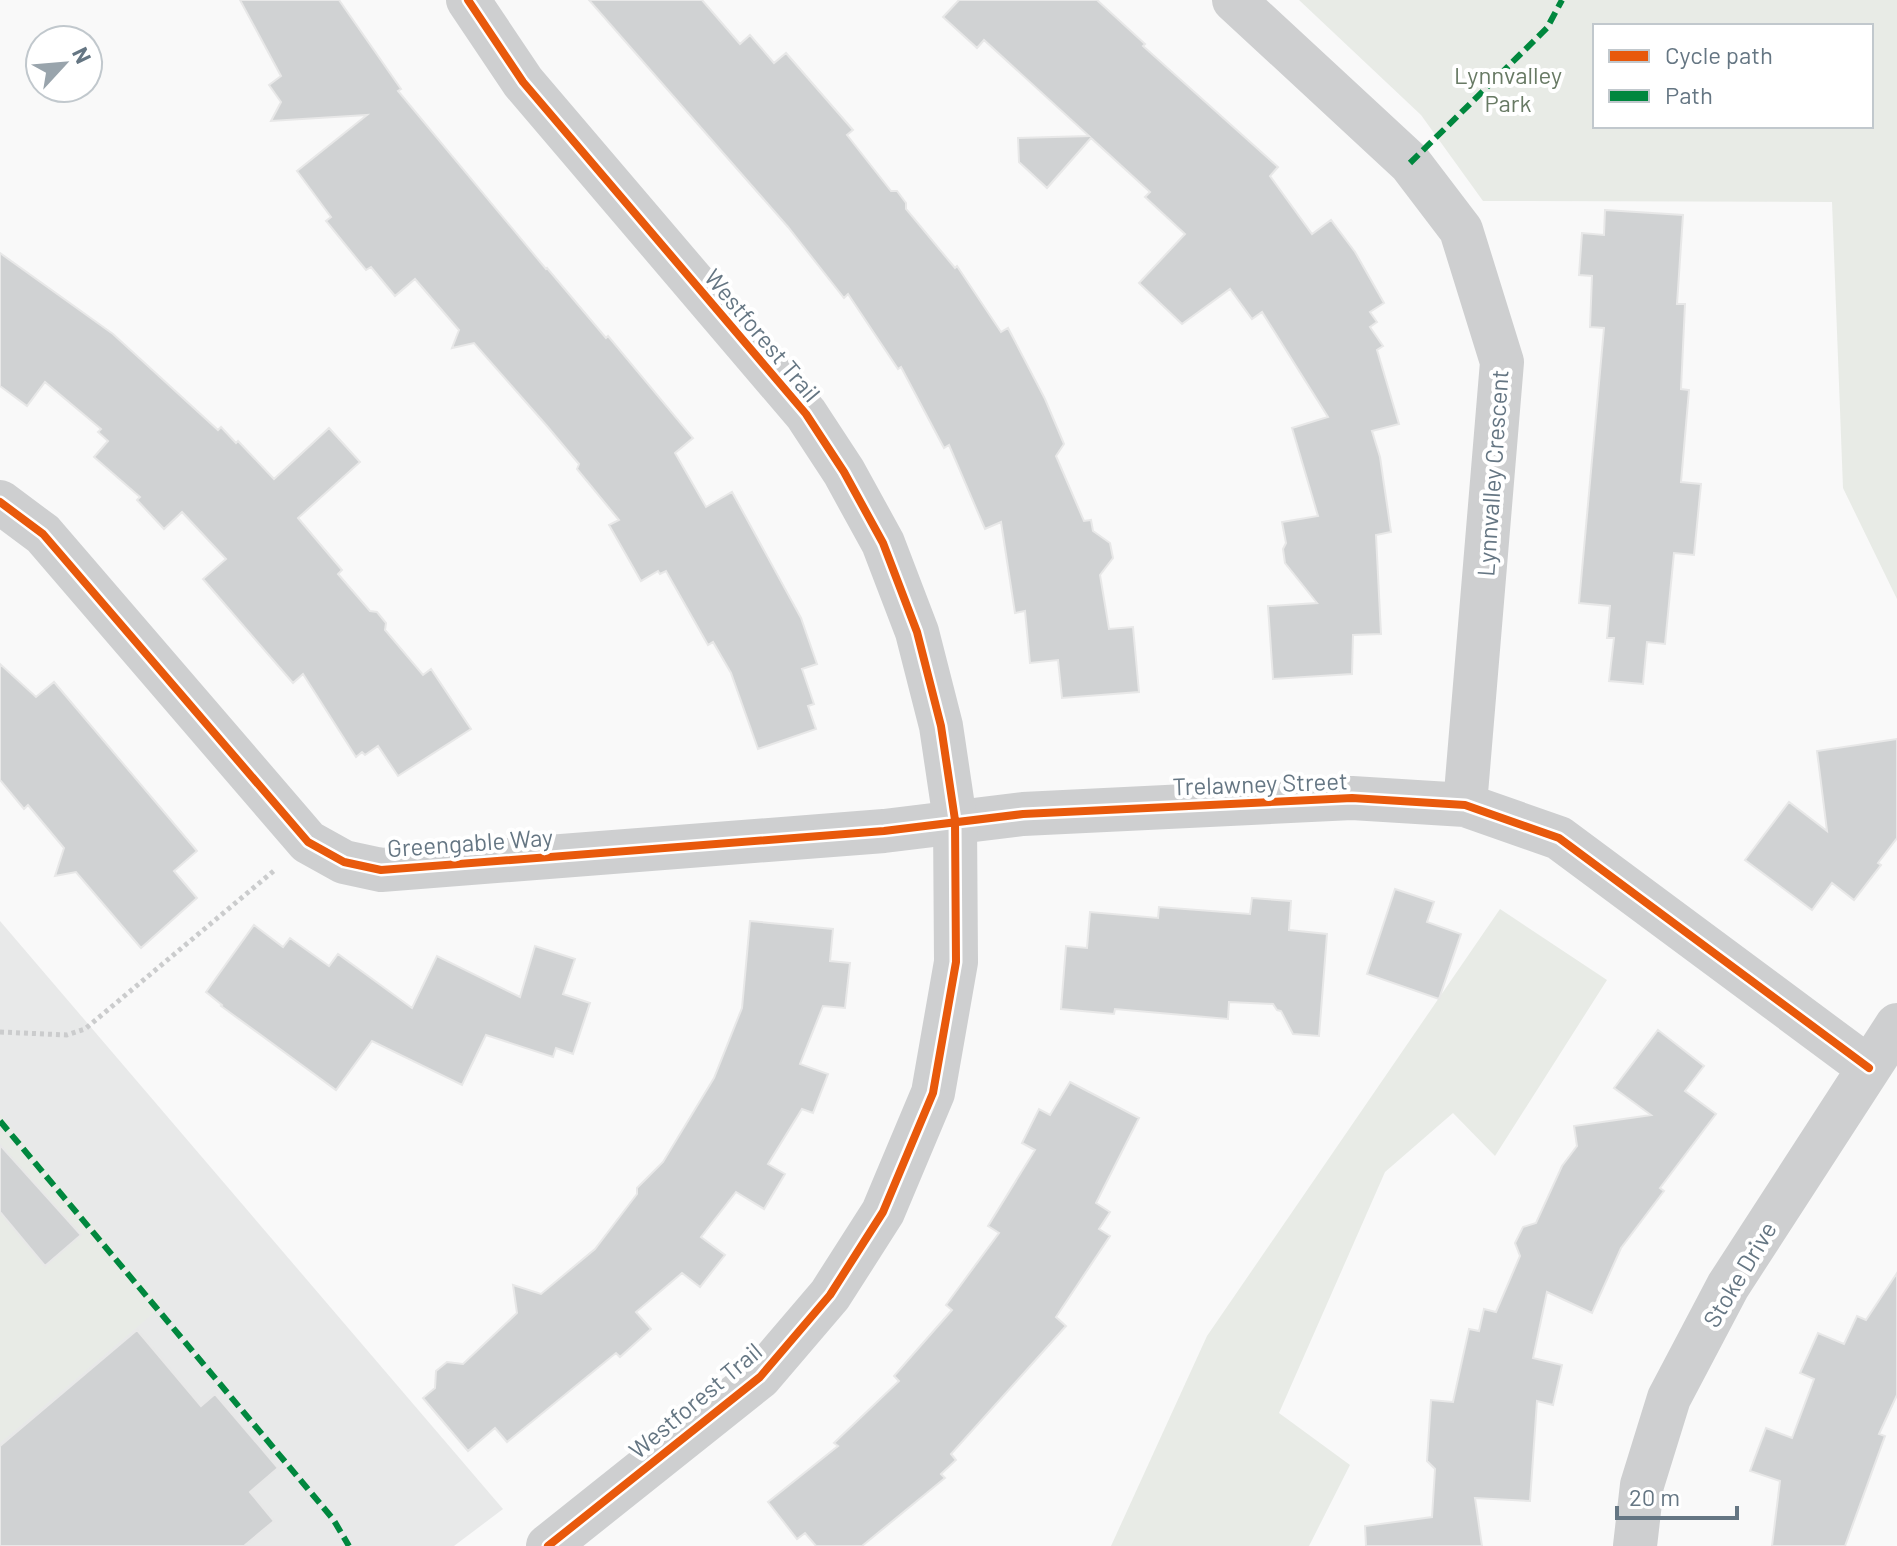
<svg xmlns="http://www.w3.org/2000/svg" width="1897" height="1546" font-family="Barlow,sans-serif">
	<style>
		.built { fill: #e8e9e9 }
		.green { fill: #e8ebe6; fill-rule: evenodd }
		.building { fill: #d0d2d3; stroke: #e8e8e8; stroke-width: 2 }
		.lines { fill: none; stroke-linecap: round; stroke-linejoin: round }
		.path { stroke: #cbcccd; stroke-width: 5; stroke-dasharray: 4 4; stroke-linecap: butt }
		.minor { stroke: #cecfd0; stroke-width: 44 }
		.tertiary { stroke: #cecfd0; stroke-width: 44 }
		.quiet { stroke: #00873e; stroke-width: 6; stroke-dasharray: 12 6; stroke-linecap: butt }
		.cycleway-casing { stroke: #fff; stroke-width: 13 }
		.cycleway { stroke: #e8590c; stroke-width: 8 }
		.labels { text-anchor: middle; dominant-baseline: central; stroke-width: 8; stroke-linejoin: round; paint-order: stroke }
		.park-label { font-size: 24px; fill: #687a64; stroke: #fff }
		.street-label { font-size: 24px; fill: #657683; stroke: #fff }
	</style>
	<rect width="100%" height="100%" fill="#f9f9f9"/>
	<path class="built" d="M 0,921 L 503,1509 L 454,1546 L 0,1546 Z"/>
	<path class="green" d="M 1299,0 L 1897,0 L 1897,599 L 1843,488 L 1832,202 L 1483,201 L 1421,115 ZM 1595,26 L 1871,26 L 1871,126 L 1595,126 Z
		M 1500,909 L 1607,980 L 1495,1156 L 1453,1113 L 1385,1172 L 1279,1413 L 1350,1465 L 1309,1546 L 1111,1546 L 1207,1336 Z
		M 0,1114 L 162,1306 L 0,1443 Z"/>
	<path class="building" d="M 240,0 L 339,0 L 401,89 L 398,91 L 546,269 L 547,268 L 606,338 L 608,336 L 693,438 L 675,453 L 706,507 L 732,492 L 801,618 L 817,664 L 802,669 L 814,704 L 808,706 L 816,729 L 758,749 L 731,673 L 713,642 L 708,645 L 666,571 L 660,574 L 658,571 L 641,581 L 609,525 L 619,520 L 577,469 L 579,464 L 547,426 L 474,343 L 452,348 L 459,330 L 415,279 L 395,296 L 371,267 L 366,270 L 326,221 L 331,217 L 297,171 L 367,115 L 271,121 L 281,102 L 269,85 L 281,76 Z
		M 589,0 L 702,0 L 740,44 L 750,35 L 774,63 L 786,53 L 853,130 L 847,135 L 891,191 L 897,191 L 906,203 L 906,209 L 955,268 L 957,266 L 1001,332 L 1008,328 L 1045,399 L 1064,444 L 1056,456 L 1084,521 L 1091,520 L 1093,531 L 1110,543 L 1113,558 L 1100,575 L 1109,629 L 1133,627 L 1139,692 L 1062,698 L 1058,660 L 1030,663 L 1025,611 L 1015,613 L 1001,522 L 985,529 L 949,445 L 944,448 L 901,367 L 898,369 L 848,294 L 844,298 L 788,227 Z
		M 959,0 L 1097,0 L 1145,44 L 1143,46 L 1278,167 L 1270,176 L 1312,234 L 1331,220 L 1355,252 L 1384,303 L 1370,312 L 1377,322 L 1370,327 L 1383,346 L 1377,350 L 1399,424 L 1372,431 L 1380,457 L 1391,532 L 1376,535 L 1381,634 L 1353,635 L 1352,674 L 1273,679 L 1268,606 L 1317,603 L 1285,563 L 1283,549 L 1286,543 L 1282,522 L 1318,516 L 1292,428 L 1328,417 L 1262,312 L 1252,319 L 1230,289 L 1182,324 L 1139,283 L 1185,234 L 1145,197 L 1150,192 L 1091,138 L 1047,188 L 1019,162 L 1018,138 L 1089,136 L 984,40 L 977,48 L 943,17 Z
		M 1605,210 L 1683,215 L 1677,304 L 1685,304 L 1681,389 L 1689,390 L 1681,482 L 1701,484 L 1694,555 L 1674,553 L 1665,644 L 1647,642 L 1643,684 L 1609,681 L 1614,638 L 1607,638 L 1610,606 L 1579,603 L 1604,328 L 1590,327 L 1592,276 L 1579,275 L 1582,233 L 1604,235 Z
		M 0,253 L 113,334 L 218,430 L 221,427 L 236,443 L 238,441 L 274,479 L 329,428 L 360,462 L 298,518 L 342,570 L 338,574 L 370,611 L 377,612 L 386,623 L 385,630 L 423,675 L 431,669 L 471,729 L 398,776 L 378,746 L 365,755 L 362,752 L 356,757 L 303,674 L 293,683 L 203,579 L 226,559 L 182,512 L 164,529 L 137,500 L 140,497 L 94,457 L 108,441 L 98,432 L 101,429 L 45,382 L 27,406 L 0,386 Z
		M 0,664 L 36,697 L 54,682 L 197,851 L 174,871 L 197,898 L 141,948 L 76,872 L 55,876 L 64,848 L 28,805 L 24,809 L 0,780 Z
		M 1897,739 L 1897,838 L 1878,863 L 1881,865 L 1854,900 L 1832,883 L 1812,910 L 1745,860 L 1789,802 L 1827,831 L 1817,751 Z
		M 1395,889 L 1434,902 L 1427,922 L 1461,934 L 1439,999 L 1367,974 Z
		M 1252,898 L 1291,901 L 1289,930 L 1327,934 L 1319,1036 L 1293,1034 L 1281,1011 L 1277,1010 L 1273,1004 L 1229,1002 L 1228,1019 L 1115,1009 L 1114,1014 L 1061,1009 L 1066,946 L 1087,948 L 1090,912 L 1158,918 L 1159,907 L 1250,914 Z
		M 750,921 L 833,929 L 830,961 L 850,963 L 845,1008 L 823,1006 L 800,1064 L 828,1074 L 813,1113 L 802,1109 L 768,1164 L 785,1174 L 764,1209 L 736,1192 L 701,1237 L 725,1255 L 700,1287 L 682,1273 L 636,1312 L 651,1329 L 620,1357 L 616,1353 L 507,1442 L 495,1428 L 468,1451 L 423,1398 L 435,1388 L 436,1371 L 447,1362 L 463,1364 L 517,1313 L 513,1285 L 541,1294 L 595,1249 L 637,1194 L 637,1188 L 663,1162 L 714,1078 L 742,1008 Z
		M 254,925 L 283,947 L 290,938 L 329,966 L 338,954 L 412,1008 L 437,956 L 520,997 L 535,946 L 575,959 L 563,994 L 590,1003 L 573,1054 L 556,1048 L 553,1057 L 486,1035 L 462,1085 L 372,1041 L 336,1090 L 221,1006 L 222,1005 L 206,992 Z
		M 1658,1030 L 1704,1066 L 1685,1091 L 1716,1114 L 1660,1188 L 1664,1191 L 1621,1248 L 1592,1313 L 1547,1292 L 1533,1358 L 1562,1365 L 1553,1405 L 1537,1401 L 1530,1501 L 1475,1498 L 1482,1546 L 1366,1546 L 1365,1526 L 1432,1517 L 1435,1469 L 1427,1461 L 1431,1400 L 1453,1402 L 1469,1329 L 1479,1331 L 1484,1309 L 1496,1312 L 1520,1256 L 1515,1243 L 1523,1227 L 1536,1223 L 1562,1166 L 1577,1146 L 1574,1126 L 1651,1115 L 1614,1088 Z
		M 1070,1082 L 1139,1118 L 1096,1203 L 1110,1212 L 1099,1229 L 1110,1236 L 1056,1317 L 1066,1326 L 951,1454 L 956,1460 L 941,1474 L 945,1478 L 862,1546 L 816,1546 L 805,1533 L 797,1539 L 768,1502 L 838,1446 L 834,1443 L 899,1381 L 894,1376 L 952,1310 L 946,1305 L 999,1233 L 988,1226 L 1035,1150 L 1022,1143 L 1039,1109 L 1050,1115 Z
		M 0,1145 L 81,1235 L 45,1266 L 0,1212 Z
		M 1897,1273 L 1897,1395 L 1879,1434 L 1885,1436 L 1845,1546 L 1772,1546 L 1780,1481 L 1750,1471 L 1766,1428 L 1792,1438 L 1814,1379 L 1800,1373 L 1818,1333 L 1844,1344 L 1857,1316 L 1866,1320 Z
		M 137,1330 L 201,1406 L 215,1394 L 278,1468 L 250,1492 L 274,1521 L 244,1546 L 0,1546 L 0,1446 Z"/>
	<g class="lines">
		<path class="path" d="M 0,1032 L 67,1035 L 85,1029 L 276,869"/>
		<path class="minor" d="M 1234,0 L 1410,163 L 1461,230 L 1502,362 L 1465,805
			M 0,502 L 43,534 L 308,842 L 344,862 L 381,870 L 884,831 L 1023,814 L 1352,798 L 1465,805 L 1559,838 L 1869,1068
			M 1635,1546 L 1642,1485 L 1669,1398 L 1728,1286 L 1897,1025"/>
		<path class="tertiary" d="M 468,0 L 523,82 L 806,414 L 844,472 L 883,543 L 917,632 L 941,726 L 955,820 L 956,962 L 933,1093 L 883,1212 L 830,1295 L 760,1377 L 548,1546"/>
		<path class="quiet" d="M 1410,163 L 1547,28 L 1562,0
			M 0,1121 L 333,1519 L 349,1546"/>
		<defs>
			<path id="cycleway" d="M 468,0 L 523,82 L 806,414 L 844,472 L 883,543 L 917,632 L 941,726 L 955,820 L 956,962 L 933,1093 L 883,1212 L 830,1295 L 760,1377 L 548,1546
				M 0,502 L 43,534 L 308,842 L 344,862 L 381,870 L 884,831 L 1023,814 L 1352,798 L 1465,805 L 1559,838 L 1869,1068"/>
		</defs>
		<use href="#cycleway" class="cycleway-casing"/>
		<use href="#cycleway" class="cycleway"/>
	</g>
	<g class="labels">
		<g class="park-label">
			<text x="1508" y="74">Lynnvalley<tspan x="1508" dy="28">Park</tspan></text>
		</g>
		<g class="street-label">
			<text transform="translate(763 335) rotate(50)">Westforest Trail</text>
			<text transform="translate(1492 473) rotate(-86)">Lynnvalley Crescent</text>
			<text transform="translate(1260 783) rotate(-2)">Trelawney Street</text>
			<text transform="translate(470 842) rotate(-4)">Greengable Way</text>
			<text transform="translate(1739 1274) rotate(-59)">Stoke Drive</text>
			<text transform="translate(695 1400) rotate(-40)">Westforest Trail</text>
		</g>
	</g>
	<rect x="1593" y="24" width="280" height="104" fill="#ffffff" stroke="#c1c8cd" stroke-width="2"/>
	<rect x="1609" y="50" width="40" height="12" fill="#e8590c" stroke="#c1c8cd" stroke-width="2"/>
	<text x="1665" y="64" font-size="24" fill="#657683">Cycle path</text>
	<rect x="1609" y="90" width="40" height="12" fill="#00873e" stroke="#c1c8cd" stroke-width="2"/>
	<text x="1665" y="104" font-size="24" fill="#657683">Path</text>
	<g transform="translate(64 64) rotate(64)"><circle r="38" fill="#ffffff" stroke="#c1c8cd" stroke-width="2"/>
	<path d="M0-6L14 30L0 20L-14 30Z" fill="#99a4ac"/>
	<text y="-12" font-size="22" font-weight="bold" text-anchor="middle" fill="#657683">N</text>
	</g>
	<path d="M1617 1506v12h120v-12" fill="none" stroke="#657683" stroke-width="4"/>
	<text x="1629" y="1506" font-size="24" fill="#657683" stroke="#ffffff" stroke-width="6" paint-order="stroke">20 m</text>
</svg>
